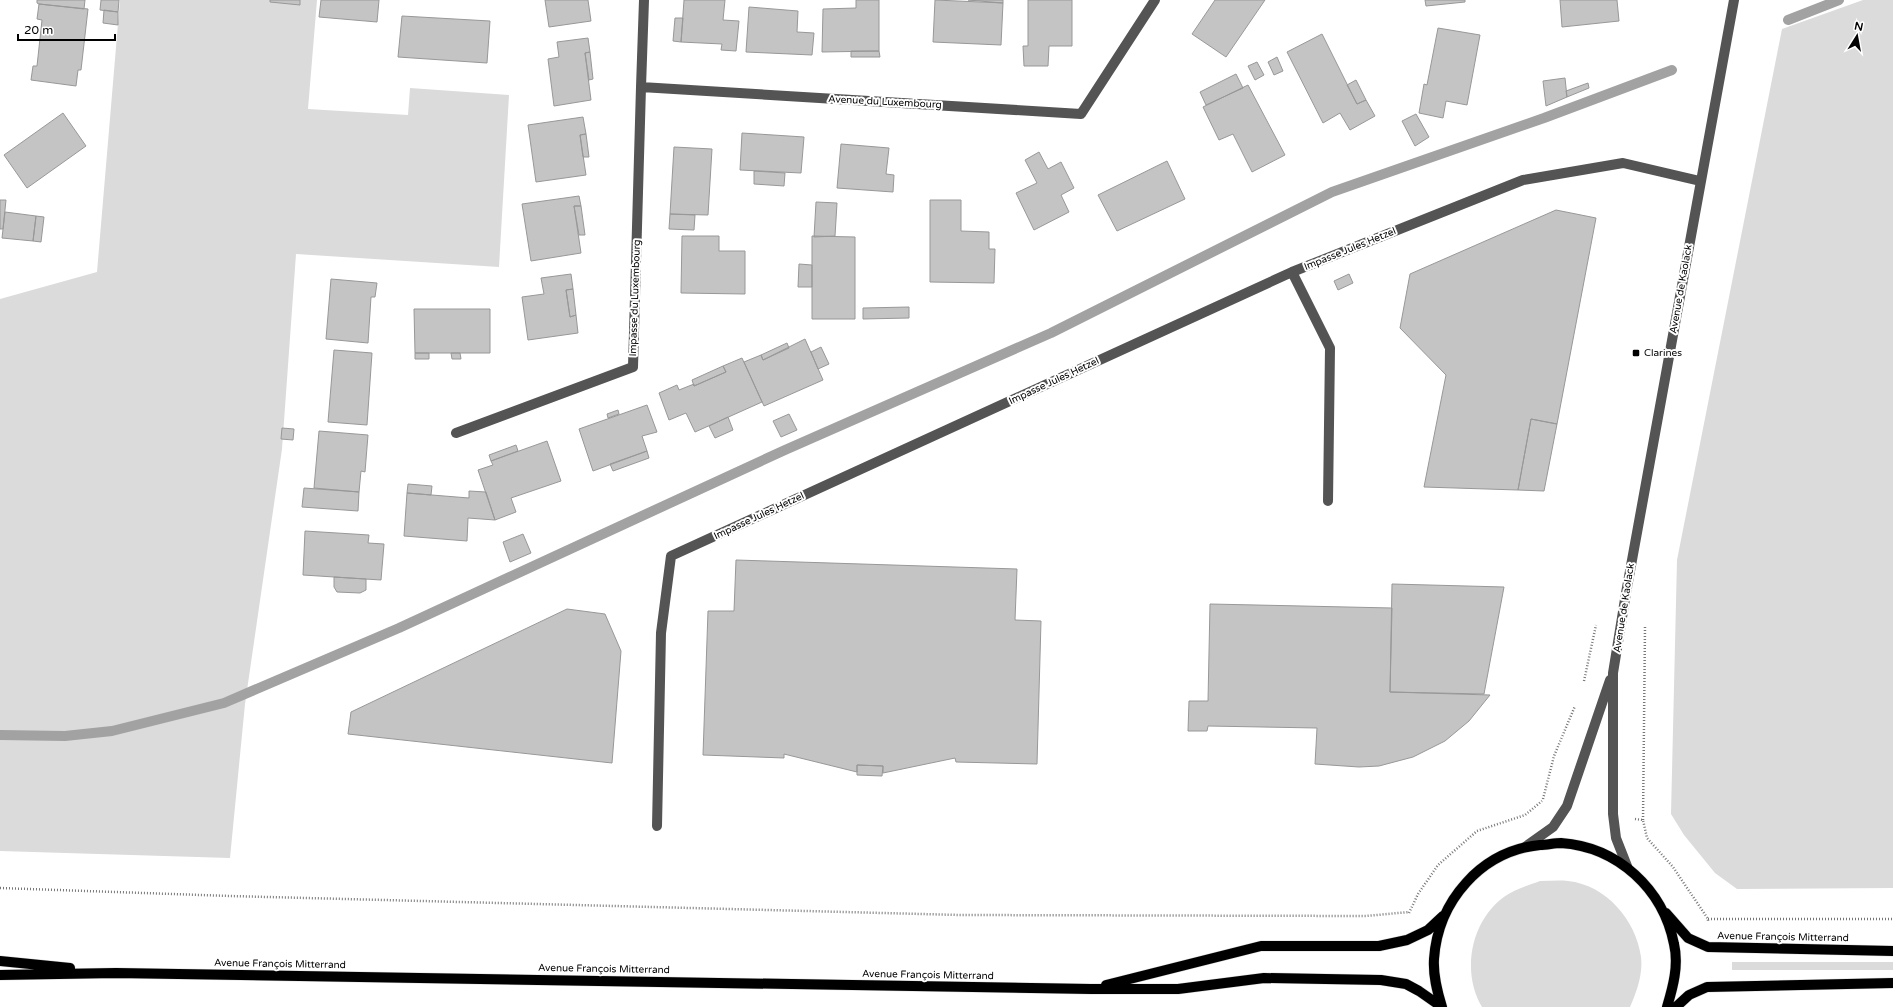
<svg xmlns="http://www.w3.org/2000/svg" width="1893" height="1007" font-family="'Varela Round',sans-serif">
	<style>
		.green { fill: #dbdbdb }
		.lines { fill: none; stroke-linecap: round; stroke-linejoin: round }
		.stream { stroke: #a2a2a2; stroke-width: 10 }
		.building { fill: #c4c4c4; stroke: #989898 }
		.major-casing { stroke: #dbdbdb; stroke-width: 11 }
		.path { stroke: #767676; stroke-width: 2.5; stroke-dasharray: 1 2; stroke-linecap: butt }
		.minor { stroke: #545454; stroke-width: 10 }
		.major { stroke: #000; stroke-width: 10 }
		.poi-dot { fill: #000; stroke: #fff; stroke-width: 1.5 }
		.labels { text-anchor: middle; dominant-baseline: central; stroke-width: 4; stroke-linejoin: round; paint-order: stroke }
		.street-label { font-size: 10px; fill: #000; stroke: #fff }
		.poi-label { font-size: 10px; fill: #000; stroke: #fff; text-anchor: start }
	</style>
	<rect width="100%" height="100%" fill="#fff"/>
	<path class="green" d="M 120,0 L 317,0 L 308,109 L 408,115 L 410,88 L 509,95 L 499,267 L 296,254 L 282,449 L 245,704 L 230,858 L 0,851 L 0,299 L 97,272 Z
		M 1863,0 L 1893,0 L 1893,888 L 1737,889 L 1715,873 L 1684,835 L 1671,814 L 1677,560 L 1782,29 Z
		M 1540,881 C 1549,881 1559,880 1568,881 C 1606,885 1636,920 1641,957 C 1643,974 1637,991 1630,1007 L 1482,1007 C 1459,969 1473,911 1514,891 C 1522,887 1532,884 1540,881 Z
		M 1732,962 L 1893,962 L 1893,970 L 1732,970 Z"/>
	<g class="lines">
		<path class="stream" d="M 1788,20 L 1839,0
			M 0,735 L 65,736 L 112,731 L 224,703 L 399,628 L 785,450 L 1051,333 L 1332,192 L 1544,118 L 1672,70"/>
	</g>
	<path class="building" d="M 37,0 L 85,0 L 84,9 L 39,4 L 37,3 Z
		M 101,0 L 119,0 L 118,12 L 100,10 Z
		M 270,0 L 300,0 L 300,5 L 270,2 Z
		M 321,0 L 379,0 L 377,22 L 319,17 Z
		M 545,0 L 588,0 L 591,21 L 549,27 Z
		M 684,0 L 725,0 L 723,20 L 739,21 L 736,51 L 721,50 L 722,44 L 681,42 Z
		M 856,0 L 879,0 L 879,51 L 822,52 L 823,9 L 856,8 Z
		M 935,0 L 1003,3 L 1001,45 L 933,42 Z
		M 968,0 L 1003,0 L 1003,3 Z
		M 1028,0 L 1072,0 L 1072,46 L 1049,46 L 1048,66 L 1024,66 L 1023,46 L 1028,46 Z
		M 1215,0 L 1265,0 L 1226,57 L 1192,34 Z
		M 1425,0 L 1465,0 L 1465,2 L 1426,6 Z
		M 1560,0 L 1617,0 L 1619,21 L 1562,27 Z
		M 39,4 L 88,9 L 81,70 L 78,70 L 76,86 L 31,80 L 33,66 L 37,66 L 42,20 L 37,19 Z
		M 749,7 L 798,11 L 797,32 L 814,33 L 812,55 L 746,52 Z
		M 104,10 L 118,12 L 118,25 L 103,23 Z
		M 402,16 L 490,21 L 487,63 L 398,57 Z
		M 675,18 L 683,18 L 681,42 L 673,41 Z
		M 1438,28 L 1480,35 L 1467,105 L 1446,101 L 1443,118 L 1419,113 L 1424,84 L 1427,85 Z
		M 1322,34 L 1357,104 L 1366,100 L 1375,116 L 1350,130 L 1340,113 L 1323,123 L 1287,52 Z
		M 588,38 L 590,52 L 585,53 L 591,100 L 554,106 L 548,59 L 559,57 L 557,42 Z
		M 851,51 L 879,51 L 880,57 L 851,57 Z
		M 590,52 L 593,79 L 589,80 L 585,53 Z
		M 1277,57 L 1283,71 L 1274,75 L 1268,62 Z
		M 1257,62 L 1264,75 L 1255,80 L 1248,66 Z
		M 1236,74 L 1243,88 L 1206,105 L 1200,92 Z
		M 1565,78 L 1567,97 L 1546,106 L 1543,81 Z
		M 1356,80 L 1366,100 L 1357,104 L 1347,85 Z
		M 1588,83 L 1589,88 L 1567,97 L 1566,91 Z
		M 1248,85 L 1285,155 L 1252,172 L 1233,134 L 1219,140 L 1203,107 Z
		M 63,113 L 86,146 L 27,188 L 4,155 Z
		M 1416,114 L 1429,137 L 1415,146 L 1402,121 Z
		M 583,117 L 586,134 L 580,135 L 586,175 L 536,182 L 528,125 Z
		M 742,133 L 804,137 L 801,173 L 740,170 Z
		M 586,134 L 589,157 L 583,157 L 580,135 Z
		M 841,144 L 889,148 L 886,174 L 894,175 L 893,192 L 837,188 Z
		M 674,147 L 712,149 L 708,215 L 670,214 Z
		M 1039,152 L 1048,169 L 1061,162 L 1074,188 L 1061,195 L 1069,212 L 1034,230 L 1016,193 L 1037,183 L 1025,160 Z
		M 1167,161 L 1185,199 L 1117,231 L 1098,195 Z
		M 754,171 L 785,173 L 784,186 L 754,184 Z
		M 579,196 L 581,206 L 574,206 L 581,253 L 531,261 L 522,204 Z
		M 0,200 L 6,200 L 3,229 L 0,229 Z
		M 930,200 L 961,200 L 961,231 L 989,232 L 989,249 L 995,249 L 994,283 L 930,282 Z
		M 816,202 L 837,203 L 835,236 L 814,237 Z
		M 574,206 L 581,206 L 585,235 L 579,235 Z
		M 1556,210 L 1596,218 L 1557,424 L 1531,419 L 1518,490 L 1424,487 L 1446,375 L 1400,328 L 1410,274 Z
		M 5,212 L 36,216 L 33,241 L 2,238 Z
		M 670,214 L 695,215 L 694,230 L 669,229 Z
		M 36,216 L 44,217 L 41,242 L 33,241 Z
		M 682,236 L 719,236 L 719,251 L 745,251 L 745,294 L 681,293 Z
		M 812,236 L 855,237 L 855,319 L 812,319 Z
		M 799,264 L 812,265 L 812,287 L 798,287 Z
		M 571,274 L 573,289 L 566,290 L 570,317 L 576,315 L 578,333 L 528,340 L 522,297 L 544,294 L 541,278 Z
		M 1349,274 L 1353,283 L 1338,290 L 1334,281 Z
		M 331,279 L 377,283 L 375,297 L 371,297 L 368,343 L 326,339 Z
		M 573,289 L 576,315 L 570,317 L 566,290 Z
		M 909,307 L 909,318 L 863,319 L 863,308 Z
		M 414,309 L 490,309 L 490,353 L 415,353 Z
		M 805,339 L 823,380 L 764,406 L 744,362 L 761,355 L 763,360 Z
		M 787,343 L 789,348 L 763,360 L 761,355 Z
		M 821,347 L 829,364 L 818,369 L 811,352 Z
		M 334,350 L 372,353 L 367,425 L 328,422 Z
		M 415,353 L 429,353 L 429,359 L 415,359 Z
		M 451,353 L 460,353 L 461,359 L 452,359 Z
		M 742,358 L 762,402 L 695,432 L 686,413 L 669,420 L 659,393 L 677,385 L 679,390 L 694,384 L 694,386 L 726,372 L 723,366 Z
		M 723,366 L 726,372 L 694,386 L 692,380 Z
		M 647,405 L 657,432 L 642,436 L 647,451 L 593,471 L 579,429 Z
		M 618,410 L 619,414 L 608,418 L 607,414 Z
		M 789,414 L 797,430 L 781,437 L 773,421 Z
		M 728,417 L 733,430 L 715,438 L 709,426 Z
		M 1531,419 L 1557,424 L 1544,491 L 1518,490 Z
		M 282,428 L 294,429 L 293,440 L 281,439 Z
		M 319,431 L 368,435 L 365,472 L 361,471 L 359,492 L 314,488 Z
		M 547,441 L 561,481 L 511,498 L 516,512 L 495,520 L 478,470 L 493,465 L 491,461 Z
		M 516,445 L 518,451 L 491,461 L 489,455 Z
		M 647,451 L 649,458 L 613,471 L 610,464 Z
		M 408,484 L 432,486 L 431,495 L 407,493 Z
		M 304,488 L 359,492 L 358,511 L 302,507 Z
		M 469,491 L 486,492 L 495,520 L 468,518 L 467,541 L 404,536 L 407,493 L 469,498 Z
		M 305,531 L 369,535 L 368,543 L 384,544 L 381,580 L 303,575 Z
		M 523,534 L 531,553 L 510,562 L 503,542 Z
		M 736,560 L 1017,569 L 1015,620 L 1041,621 L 1037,764 L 956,762 L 955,758 L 883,773 L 883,766 L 857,765 L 857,772 L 784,754 L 784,758 L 703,755 L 708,611 L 734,611 Z
		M 334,577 L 366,579 L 366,590 L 360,593 L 337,592 L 334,587 Z
		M 1392,584 L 1504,587 L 1484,694 L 1390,692 Z
		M 1210,604 L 1392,608 L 1390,692 L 1490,695 L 1469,721 L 1445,741 L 1413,757 L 1379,766 L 1359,767 L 1315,764 L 1317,728 L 1208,726 L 1207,731 L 1188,731 L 1189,701 L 1208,701 Z
		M 567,609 L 605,614 L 621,651 L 612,763 L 348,734 L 351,712 Z
		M 857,765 L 883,766 L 882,776 L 857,775 Z"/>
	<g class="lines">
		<defs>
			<path id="major" d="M 1666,913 L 1688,938 L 1708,947 L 1893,951
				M 0,961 L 70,968
				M 0,975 L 116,973 L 1091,989 L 1178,989 L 1264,978 L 1381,980 L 1406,984 L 1419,991 L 1442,1007
				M 1106,985 L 1261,946 L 1379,946 L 1407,940 L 1428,930 L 1443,916
				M 1442,1007 C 1437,991 1433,976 1434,959 C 1438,901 1481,851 1540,845 C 1547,845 1554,843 1561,843 C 1618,847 1663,889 1674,944 C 1679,965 1673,987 1667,1007
				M 1676,1007 L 1689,995 L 1707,987 L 1893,983"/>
		</defs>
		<use href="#major" class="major-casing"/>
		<path class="path" d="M 1584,681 L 1596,625
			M 1543,799 L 1554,756 L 1575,706
			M 1635,819 L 1643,820 L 1647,838 L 1673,867 L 1708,919 L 1708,922
			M 1643,820 L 1645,627
			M 0,888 L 230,896 L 960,915 L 1366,916 L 1409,912
			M 1409,913 L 1418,894 L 1438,865 L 1477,831 L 1525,815 L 1542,801
			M 1708,919 L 1893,919"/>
		<path class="minor" d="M 644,0 L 641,87 L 1081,114 L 1155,0
			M 1292,272 L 1330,348 L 1328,501
			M 456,433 L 633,367 L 641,87
			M 657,826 L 661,633 L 671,556 L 1292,272 L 1523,180 L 1623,163 L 1700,181
			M 1525,847 L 1553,827 L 1567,806 L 1610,680
			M 1627,866 L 1616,838 L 1613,814 L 1613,673 L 1626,593 L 1734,0"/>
		<use href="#major" class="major"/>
	</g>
	<rect class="poi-dot" x="1632" y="349" width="8" height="8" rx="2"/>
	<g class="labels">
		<g class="street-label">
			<text transform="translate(885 102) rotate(3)">Avenue du Luxembourg</text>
			<text transform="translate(1350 249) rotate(-22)">Impasse Jules Hetzel</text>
			<text transform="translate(1681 289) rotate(-80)">Avenue de Kaolack</text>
			<text transform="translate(635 298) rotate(-88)">Impasse du Luxembourg</text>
			<text transform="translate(1054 381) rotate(-25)">Impasse Jules Hetzel</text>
			<text transform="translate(759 516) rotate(-25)">Impasse Jules Hetzel</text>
			<text transform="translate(1624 608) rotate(-81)">Avenue de Kaolack</text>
			<text transform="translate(1783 937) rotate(1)">Avenue François Mitterrand</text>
			<text transform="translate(280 964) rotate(1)">Avenue François Mitterrand</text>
			<text transform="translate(604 969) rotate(1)">Avenue François Mitterrand</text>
			<text transform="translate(928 975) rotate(1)">Avenue François Mitterrand</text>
		</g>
		<g class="poi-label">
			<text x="1644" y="353">Clarines</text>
		</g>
	</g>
	<g transform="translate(1857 36) rotate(11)" stroke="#ffffff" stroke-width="3" paint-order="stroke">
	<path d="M0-3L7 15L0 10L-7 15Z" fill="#000000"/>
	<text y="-6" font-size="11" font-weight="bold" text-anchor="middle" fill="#000000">N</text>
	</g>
	<path d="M18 34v6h97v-6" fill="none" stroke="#000000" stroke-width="2"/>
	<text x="24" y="34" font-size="12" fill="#000000" stroke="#ffffff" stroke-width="3" paint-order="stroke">20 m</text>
</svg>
